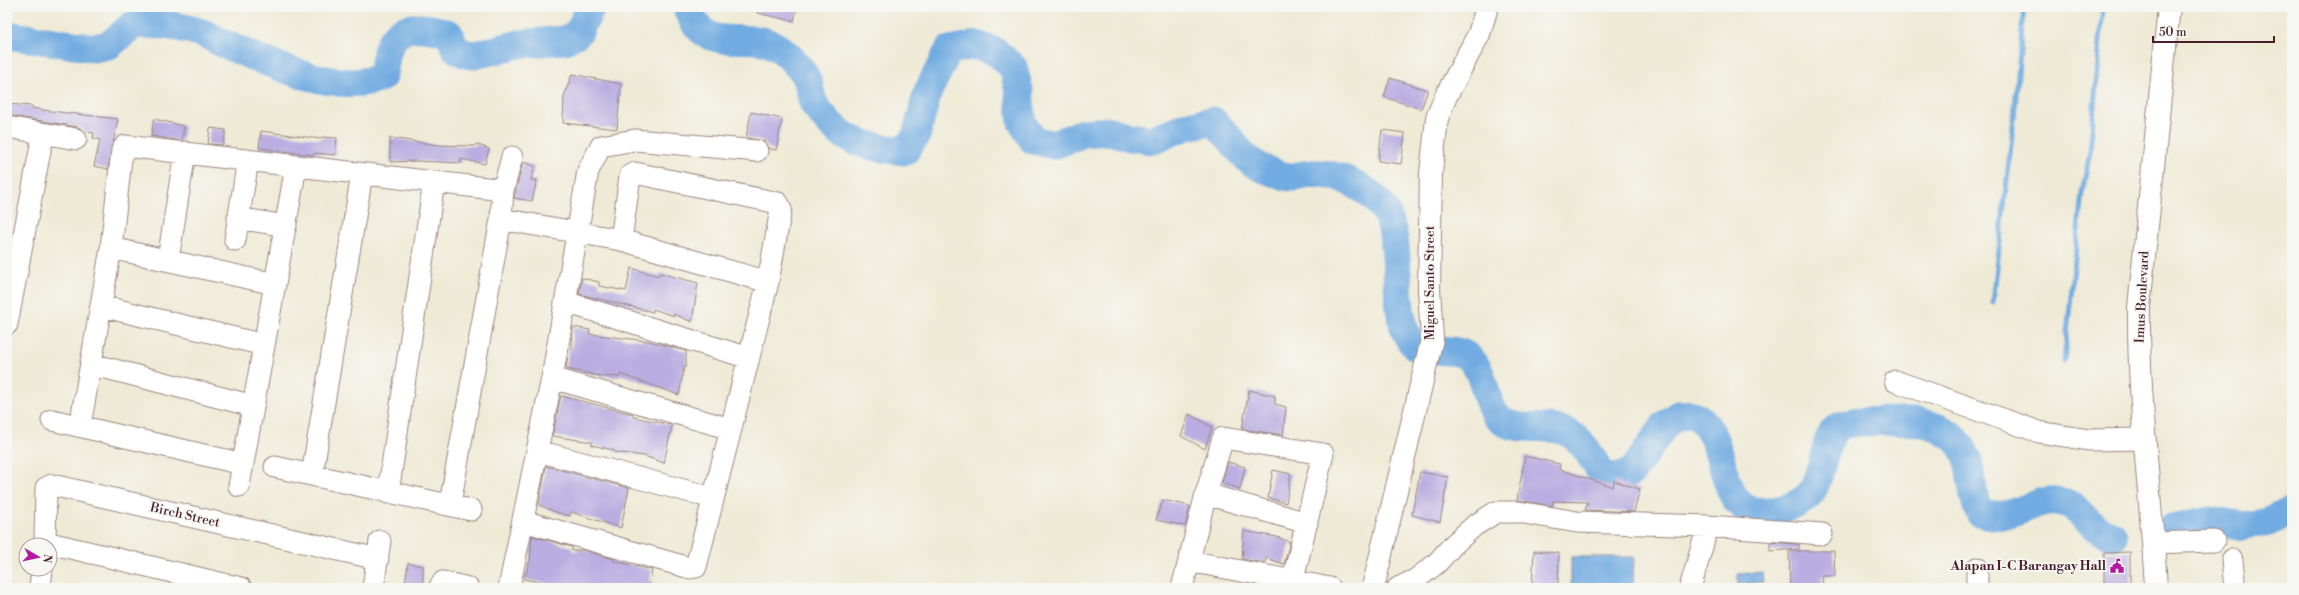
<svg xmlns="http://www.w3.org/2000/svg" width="2299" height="595" font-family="'Libre Bodoni',serif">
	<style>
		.water { fill: #71abe1; stroke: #5e6586 }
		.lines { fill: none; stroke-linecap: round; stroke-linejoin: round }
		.stream { stroke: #71abe1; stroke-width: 5 }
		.river { stroke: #71abe1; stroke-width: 29 }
		.building { fill: #b9ade1 }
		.minor-casing { stroke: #9c8480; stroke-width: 23 }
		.major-casing { stroke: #9c8480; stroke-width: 24 }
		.minor { stroke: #fff; stroke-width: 21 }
		.major { stroke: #fff; stroke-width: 22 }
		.labels { text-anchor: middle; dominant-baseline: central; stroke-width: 3.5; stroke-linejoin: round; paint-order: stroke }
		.street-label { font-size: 13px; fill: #4a1f2b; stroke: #f6f6f2 }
		.poi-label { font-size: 13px; font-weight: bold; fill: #4a1f2b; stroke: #f6f6f2; text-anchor: end }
	</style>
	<rect width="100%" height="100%" fill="#f6f6f2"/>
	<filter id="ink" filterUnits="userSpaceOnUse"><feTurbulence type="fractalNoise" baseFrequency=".025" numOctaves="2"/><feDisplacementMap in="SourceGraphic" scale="8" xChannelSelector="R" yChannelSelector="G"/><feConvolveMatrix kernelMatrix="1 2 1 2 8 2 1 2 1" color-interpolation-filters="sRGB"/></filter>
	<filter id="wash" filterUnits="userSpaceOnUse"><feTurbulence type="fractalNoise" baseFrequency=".012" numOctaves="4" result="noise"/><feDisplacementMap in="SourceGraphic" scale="16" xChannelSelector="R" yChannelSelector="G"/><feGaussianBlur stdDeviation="0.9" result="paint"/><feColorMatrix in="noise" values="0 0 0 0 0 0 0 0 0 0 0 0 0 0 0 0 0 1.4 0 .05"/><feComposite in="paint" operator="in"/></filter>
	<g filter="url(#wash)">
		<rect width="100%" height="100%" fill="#efead5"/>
		<path class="water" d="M 1571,557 L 1634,557 L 1633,588 L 1571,588 Z
			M 1762,572 L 1763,582 L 1738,584 L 1738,574 Z"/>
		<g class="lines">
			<path class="stream" d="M 1993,302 L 2014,118 L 2024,7
				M 2064,361 L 2082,193 L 2090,152 L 2103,7"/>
			<path class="river" d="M 687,7 C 706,60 746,27 777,47 C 787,53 799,66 805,76 C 810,83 810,94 813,102 C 815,107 820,112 824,117 C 844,143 873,148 905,151 L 916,136 L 928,91 L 949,50 L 976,45 L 996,52 L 1013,67 L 1019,91 L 1022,122 L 1033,140 L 1054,145 L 1083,133 L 1110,131 L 1130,137 L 1151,140 L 1187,126 L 1213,121 C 1230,135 1241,159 1262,168 C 1270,171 1283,177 1291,177 C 1298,177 1305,174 1312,174 C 1339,172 1375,190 1387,215 C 1404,250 1390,318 1413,344 C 1423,356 1453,345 1467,356 C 1488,371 1483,409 1502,421 C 1525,435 1558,418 1579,441 C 1589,450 1595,465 1603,475 L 1616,477 L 1632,472 L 1665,425 L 1678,415 C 1682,415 1689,414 1693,415 C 1728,428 1717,508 1755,511 C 1775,512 1799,509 1812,491 C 1817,484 1824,456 1827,445 C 1830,438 1832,430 1840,426 C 1852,420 1914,420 1927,424 C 1942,428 1953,434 1961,446 C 1974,466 1969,490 1979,512 C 1989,515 1999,517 2010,514 C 2029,509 2041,497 2062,502 C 2076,504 2086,520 2096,528 C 2101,532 2108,533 2113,536
				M 7,35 L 94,48 L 109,45 L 133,25 C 156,23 180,26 202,33 C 211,36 218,42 227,45 C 267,63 340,96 382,77 C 385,68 385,58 388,49 C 396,21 427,26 449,34 L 456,49 L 466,54 L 475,55 L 519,44 L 565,40 L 578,33 L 591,7
				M 2172,528 L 2210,520 L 2244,526 L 2265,523 L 2292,511"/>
		</g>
		<g id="blocks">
			<path class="building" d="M 758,7 L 797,7 L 794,21 L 757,13 Z
				M 572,74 L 621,84 L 617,129 L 563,123 L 564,97 Z
				M 1390,78 L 1428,90 L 1421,109 L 1384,97 Z
				M 7,104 L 32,106 L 32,108 L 43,110 L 118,119 L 108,169 L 94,166 L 100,140 L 93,138 L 94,133 L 85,132 L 78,127 L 7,115 Z
				M 751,112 L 782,119 L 776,150 L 768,148 L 764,141 L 746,138 Z
				M 154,119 L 184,126 L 182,141 L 151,136 Z
				M 210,128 L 226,130 L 223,145 L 208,144 Z
				M 1382,130 L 1405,133 L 1401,164 L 1378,161 Z
				M 261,131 L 321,139 L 322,137 L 337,138 L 335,155 L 315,153 L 314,155 L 259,148 Z
				M 390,138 L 439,145 L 475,146 L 476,144 L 489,149 L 485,164 L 461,159 L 461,163 L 416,161 L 390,162 Z
				M 523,162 L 535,166 L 531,180 L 537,180 L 532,201 L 514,198 Z
				M 631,268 L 659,276 L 660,273 L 698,283 L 692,322 L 674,314 L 674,316 L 653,309 L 653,312 L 579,294 L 582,278 L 599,282 L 599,286 L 626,291 Z
				M 573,327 L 590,330 L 589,334 L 648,341 L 686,351 L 686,367 L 684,367 L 679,395 L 620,374 L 620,377 L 600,376 L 566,369 L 569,348 L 572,349 Z
				M 1249,390 L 1275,396 L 1275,404 L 1286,407 L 1283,435 L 1242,429 Z
				M 561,396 L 633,414 L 633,417 L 672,425 L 664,463 L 644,456 L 614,452 L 614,450 L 592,445 L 592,442 L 552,436 Z
				M 1189,414 L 1212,427 L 1205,449 L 1181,436 Z
				M 1525,456 L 1560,464 L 1559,469 L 1613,487 L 1614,481 L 1640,489 L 1634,512 L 1585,510 L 1588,502 L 1553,501 L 1552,506 L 1517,500 Z
				M 1228,462 L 1245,467 L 1240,489 L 1222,483 Z
				M 546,466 L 629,488 L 621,528 L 571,512 L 570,516 L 558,513 L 539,505 Z
				M 1273,470 L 1291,474 L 1286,503 L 1268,498 Z
				M 1420,472 L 1448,477 L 1445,494 L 1443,493 L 1445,495 L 1440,522 L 1412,515 Z
				M 1163,500 L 1190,506 L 1185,526 L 1156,520 Z
				M 1244,531 L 1277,537 L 1290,542 L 1284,564 L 1266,558 L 1265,563 L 1242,559 Z
				M 532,536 L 572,547 L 572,551 L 583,550 L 614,559 L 614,561 L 652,570 L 649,588 L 548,588 L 549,584 L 524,579 L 530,560 Z
				M 1770,542 L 1799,544 L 1799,549 L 1770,551 Z
				M 1534,551 L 1559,553 L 1558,588 L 1532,588 Z
				M 1789,551 L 1834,551 L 1835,576 L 1822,576 L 1823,588 L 1790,588 Z
				M 2130,552 L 2130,588 L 2104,588 L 2104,553 Z
				M 408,563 L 423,566 L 423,588 L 405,584 Z"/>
		</g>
	</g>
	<g filter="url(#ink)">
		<use href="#blocks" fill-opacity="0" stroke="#9c8480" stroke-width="1"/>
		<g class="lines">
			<defs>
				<path id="minor" d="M 7,127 L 76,139
					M 238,218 L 286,226
					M 501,219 L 621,240 L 768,282
					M 235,240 L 248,160
					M 111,248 L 275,284
					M 168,260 L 185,152
					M 565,302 L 749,358
					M 101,306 L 264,345
					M 7,324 L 43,135
					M 91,364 L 253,406
					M 552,378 L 731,429
					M 1895,381 L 2039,432 L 2089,440 L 2143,439
					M 52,420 L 243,464
					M 80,426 L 111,248 L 122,150 L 125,146 L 503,190
					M 538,451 L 713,498
					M 275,467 L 471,510
					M 312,475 L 362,174
					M 239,486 L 296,166
					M 388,493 L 434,182
					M 1206,494 L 1307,523
					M 450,504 L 501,219 L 503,190 L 512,157
					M 523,521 L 690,568 L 696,567 L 768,282 L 781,209 L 778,203 L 635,173 L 630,176 L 621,240
					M 45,542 L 241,588
					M 2153,543 L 2214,541
					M 45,545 L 46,488 L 52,485 L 378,559
					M 2232,560 L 2235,588
					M 1189,561 L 1330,588
					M 1977,568 L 1977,588
					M 40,588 L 42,569
					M 373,588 L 380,541
					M 439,588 L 443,582 L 468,588
					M 509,588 L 552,378 L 588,171 L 601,146 L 635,140 L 757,151
					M 1182,588 L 1206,494 L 1223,438 L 1323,454 L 1291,588
					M 1398,588 L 1415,580 L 1437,563 L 1453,545 L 1474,526 L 1496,512 L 1519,512 L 1577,522 L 1708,526 L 1822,534
					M 1690,588 L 1708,526"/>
				<path id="major" d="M 1373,588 L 1432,339 L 1429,289 L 1431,173 L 1437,118 L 1446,96 L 1479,34 L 1487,7
					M 2156,588 C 2151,494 2138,401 2139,307 L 2169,7"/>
			</defs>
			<use href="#minor" class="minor-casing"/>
			<use href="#major" class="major-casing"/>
			<use href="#minor" class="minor"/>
			<use href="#major" class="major"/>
		</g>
	</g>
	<defs>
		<symbol id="civic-bare" viewBox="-9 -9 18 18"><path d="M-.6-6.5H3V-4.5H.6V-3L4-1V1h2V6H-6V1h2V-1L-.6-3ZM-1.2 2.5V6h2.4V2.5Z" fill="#b5179e" stroke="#f6f6f2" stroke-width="2.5" paint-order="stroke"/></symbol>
	</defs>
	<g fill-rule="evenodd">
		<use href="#civic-bare" x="2107" y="556" width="20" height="20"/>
	</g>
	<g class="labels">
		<g class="street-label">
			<text transform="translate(1430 283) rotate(-90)">Miguel Santo Street</text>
			<text transform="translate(2142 297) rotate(-87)">Imus Boulevard</text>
			<text transform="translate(185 515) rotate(13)">Birch Street</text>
		</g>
		<g class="poi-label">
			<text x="2106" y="566">Alapan I-C Barangay Hall</text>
		</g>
	</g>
	<rect width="2299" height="595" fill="none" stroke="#f6f6f2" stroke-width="24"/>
	<g transform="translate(38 557) rotate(99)"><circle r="19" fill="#f6f6f2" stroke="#b1a0a2"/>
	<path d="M0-3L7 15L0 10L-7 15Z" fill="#b5179e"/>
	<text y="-6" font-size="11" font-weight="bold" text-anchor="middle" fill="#4a1f2b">N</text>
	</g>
	<path d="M2153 36v6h121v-6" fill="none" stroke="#4a1f2b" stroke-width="2"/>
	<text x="2159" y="36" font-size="12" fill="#4a1f2b" stroke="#f6f6f2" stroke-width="3" paint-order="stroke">50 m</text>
</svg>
